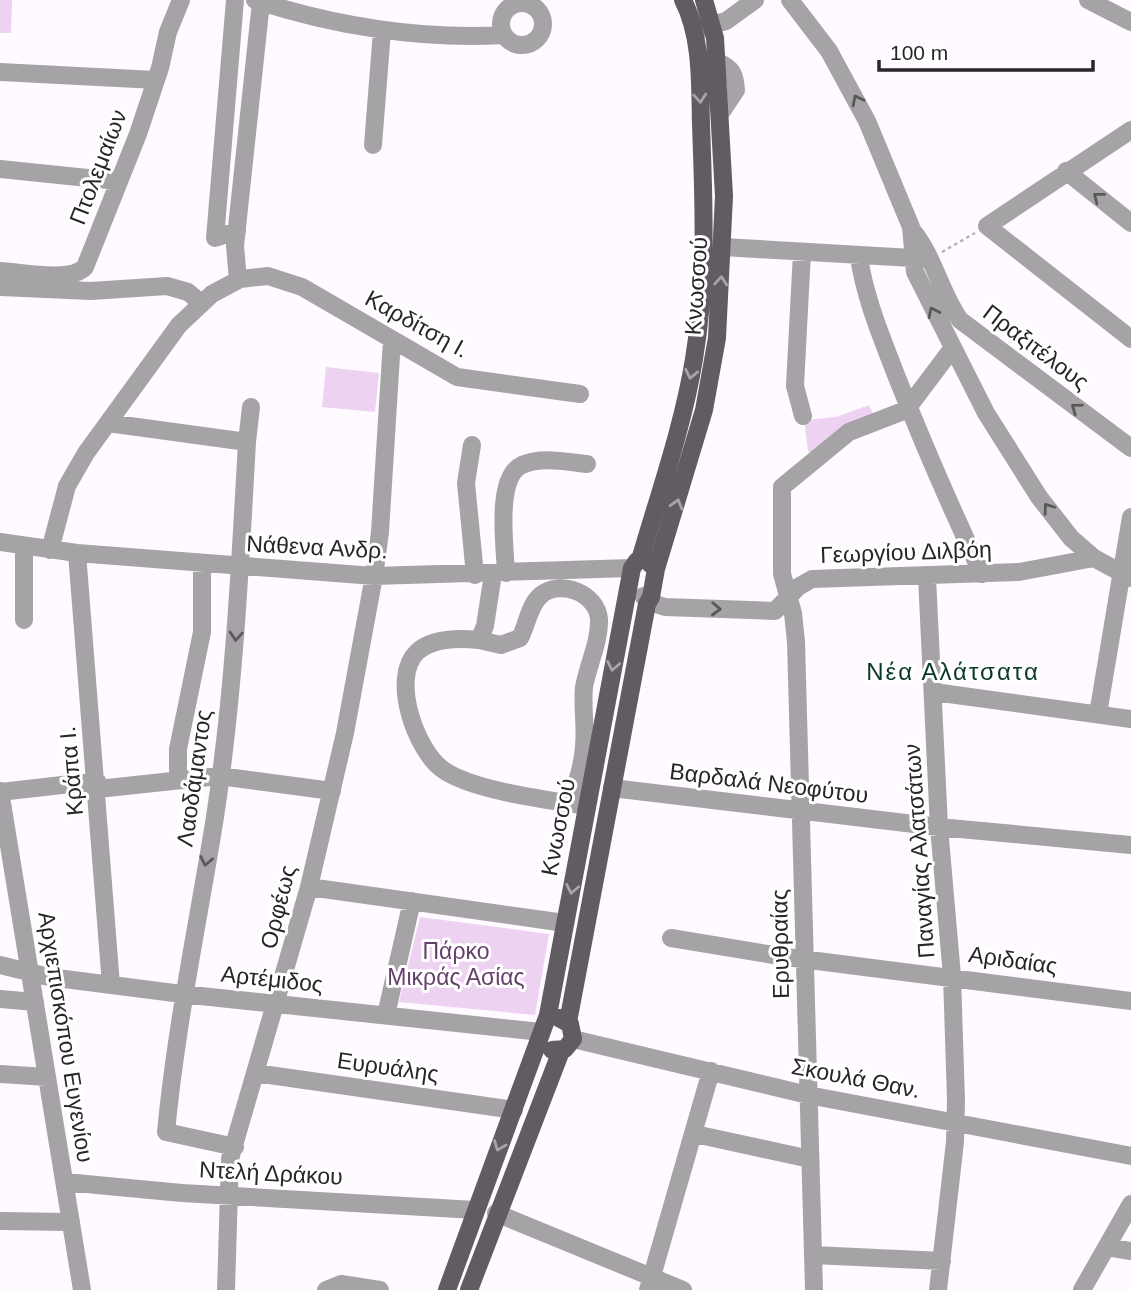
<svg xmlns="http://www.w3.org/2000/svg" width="1131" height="1290" font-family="Helvetica,sans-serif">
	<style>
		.green { fill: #eed2f2 }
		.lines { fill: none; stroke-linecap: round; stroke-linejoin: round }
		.path { stroke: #b4b0b5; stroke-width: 2.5; stroke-dasharray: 3.5 3.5; stroke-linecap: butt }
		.minor { stroke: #a6a3a7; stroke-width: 18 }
		.major { stroke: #615c62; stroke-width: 18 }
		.oneway { stroke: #a8a5a9 }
		.oneway2 { stroke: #5b585b }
		.labels { text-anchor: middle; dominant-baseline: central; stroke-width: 6; stroke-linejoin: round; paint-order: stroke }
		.street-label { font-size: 23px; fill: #292629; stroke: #fff }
		.park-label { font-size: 23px; fill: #66406c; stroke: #fff }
		.neighbourhood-label { font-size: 24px; letter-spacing: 2px; fill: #0b3825; stroke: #fff }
	</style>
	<rect width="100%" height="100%" fill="#fefaff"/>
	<path class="green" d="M 0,0 L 12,0 L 11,33 L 0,33 Z
		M 326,367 L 379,373 L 375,412 L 322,407 Z
		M 869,405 L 875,418 L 812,454 L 808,451 L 804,420 L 836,417 Z
		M 420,917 L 549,934 L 535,1015 L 399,1002 Z"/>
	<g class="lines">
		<path class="path" d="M 942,252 L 975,233"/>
		<path class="minor" d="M 235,0 L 215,238 L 237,231
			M 255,0 C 334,26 422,40 504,35
			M 790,0 L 829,51 L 867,121 L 911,227 L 915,272 L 986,413 L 1039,497 L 1071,538 L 1094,558 L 1131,578
			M 1088,0 L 1131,22
			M501 24a21 21 0 1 1 42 0a21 21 0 1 1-42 0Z
			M 697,29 L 726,21 L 755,0
			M 716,61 C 732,68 735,73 736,90 L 720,114
			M 0,72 L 156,80
			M 1131,130 L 987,226 L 1131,339
			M 373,145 L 382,31
			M 0,169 L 117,181
			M 1066,171 L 1131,223
			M 912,230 C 934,256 940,292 960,320 L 1131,448
			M 723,247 L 912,258
			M 802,252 L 795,386 L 803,416
			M 859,257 C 865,299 883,341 898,380 C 924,446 952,510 982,574
			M 0,271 C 21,272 70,283 85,267 L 138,134 L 160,68 L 168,32 L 181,0
			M 238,280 L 235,246 L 261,2
			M 0,287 L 91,291 L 167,286 L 188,292 L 201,303
			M 108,423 L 247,442
			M 472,445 L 466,483 L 475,575
			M 0,542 L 77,553 L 374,576 L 632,568
			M 24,546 L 24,620
			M 50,550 L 67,486 L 86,453 L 179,325 L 212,294 L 240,279 L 268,276 L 302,287 L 457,377 L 580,394
			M 77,553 L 111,985
			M 506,573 C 505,547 495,477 522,465 C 541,456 567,462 587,464
			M 493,574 L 485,626 L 479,640 C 460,638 432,638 417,652 C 390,678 416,750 442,769 C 472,791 549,800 587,806
			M 927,577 L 939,827 L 952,976 L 956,1100 L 955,1142 L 938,1290
			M 643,596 L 649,602 L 665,607 L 775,611 L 798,587 L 812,579 L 1019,572 L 1094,558
			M 479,640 L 501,645 L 520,638 C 527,625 529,605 541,595 C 560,579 597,593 599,619 C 600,641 588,665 584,687 C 582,707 586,726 584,746 C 583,766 576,785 569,803
			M 934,692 L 1131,719
			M 1098,714 L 1131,517
			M 178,780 L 178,749 L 202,632 L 202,565
			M 612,788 L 939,827 L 1131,845
			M 98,789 L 219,776 L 332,791
			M 0,791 L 82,1290
			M 0,792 L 97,781
			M 309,887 L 565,923
			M 671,938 L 786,957 L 1131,1001
			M 0,965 L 49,977 L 182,994 L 541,1032
			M 0,999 L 35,1002
			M 386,1015 L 412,901
			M 573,1039 L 808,1095 L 1131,1156
			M 255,1073 L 514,1110
			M 0,1074 L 47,1077
			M 695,1134 L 810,1159
			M 235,1147 L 166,1132 C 176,1026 198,923 215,817 C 234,693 240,568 247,442 L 251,407
			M 65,1182 L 182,1193 L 475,1210
			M 496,1213 L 683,1290
			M 0,1221 L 71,1222
			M 1107,1247 L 1131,1251
			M 813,1255 L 942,1261
			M 226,1290 L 230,1159 L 309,887 L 345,733 L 374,576 L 380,532 L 392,340
			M 326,1290 L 341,1284 L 380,1290
			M 648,1290 L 711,1071
			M 814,1290 L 796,642 L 793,613 L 782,574 L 782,487 L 849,432 L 906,410 L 952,349
			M 1082,1290 L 1131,1204"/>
		<path class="major" d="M 640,560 C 659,494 683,427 694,359 C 707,282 704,203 701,125 C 700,84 702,37 683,0
			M 568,1022 L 647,604 L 651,597 L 656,569 L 704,410 L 717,338 L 724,196 L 715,38 L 704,0
			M 552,1050 L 565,1049 L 573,1039 L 570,1024 L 559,1018
			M 447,1290 L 548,1015 L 632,568 L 637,561 L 645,559 L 656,569
			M 469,1290 L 561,1051"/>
	</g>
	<defs><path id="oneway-chevron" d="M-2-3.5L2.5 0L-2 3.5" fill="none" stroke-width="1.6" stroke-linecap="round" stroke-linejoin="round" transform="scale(1.75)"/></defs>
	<g class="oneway">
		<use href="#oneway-chevron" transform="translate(700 98) rotate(86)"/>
		<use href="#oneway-chevron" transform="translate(721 281) rotate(-86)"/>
		<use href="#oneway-chevron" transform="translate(691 374) rotate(102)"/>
		<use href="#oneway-chevron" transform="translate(677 504) rotate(-74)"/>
		<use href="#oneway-chevron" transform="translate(613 666) rotate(101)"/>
		<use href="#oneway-chevron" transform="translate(572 889) rotate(101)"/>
		<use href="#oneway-chevron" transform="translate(499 1146) rotate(111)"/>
	</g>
	<g class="oneway2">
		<use href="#oneway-chevron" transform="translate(857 100) rotate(-117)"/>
		<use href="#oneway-chevron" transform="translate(1098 197) rotate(-142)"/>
		<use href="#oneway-chevron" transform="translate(933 312) rotate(-116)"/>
		<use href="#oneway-chevron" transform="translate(1076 408) rotate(-144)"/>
		<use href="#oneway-chevron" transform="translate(1048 508) rotate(-126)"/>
		<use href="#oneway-chevron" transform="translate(716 609) rotate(2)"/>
		<use href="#oneway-chevron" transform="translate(236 636) rotate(94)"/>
		<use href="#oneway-chevron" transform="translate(206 861) rotate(101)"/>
	</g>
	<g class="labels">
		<g class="street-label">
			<text transform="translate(98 167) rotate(-69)">Πτολεμαίων</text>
			<text transform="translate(696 286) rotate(-86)">Κνωσσού</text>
			<text transform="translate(417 324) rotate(29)">Καρδίτση Ι.</text>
			<text transform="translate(1036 347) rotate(37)">Πραξιτέλους</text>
			<text transform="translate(317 547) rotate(3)">Νάθενα Ανδρ.</text>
			<text transform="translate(906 552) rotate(-2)">Γεωργίου Διλβόη</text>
			<text transform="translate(71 771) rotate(-95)">Κράπα Ι.</text>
			<text transform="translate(194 778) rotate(-82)">Λαοδάμαντος</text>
			<text transform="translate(769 783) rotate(7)">Βαρδαλά Νεοφύτου</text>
			<text transform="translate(558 827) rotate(-79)">Κνωσσού</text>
			<text transform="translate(919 851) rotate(-94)">Παναγίας Αλατσάτων</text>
			<text transform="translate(278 907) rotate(-76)">Ορφέως</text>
			<text transform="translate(780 944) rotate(-91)">Ερυθραίας</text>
			<text transform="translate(1013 960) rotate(8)">Αριδαίας</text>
			<text transform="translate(272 979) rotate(6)">Αρτέμιδος</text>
			<text transform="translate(66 1037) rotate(81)">Αρχιεπισκόπου Ευγενίου</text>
			<text transform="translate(388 1067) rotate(8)">Ευρυάλης</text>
			<text transform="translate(856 1078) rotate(11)">Σκουλά Θαν.</text>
			<text transform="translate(271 1173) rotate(3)">Ντελή Δράκου</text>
		</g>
		<g class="park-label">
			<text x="456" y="951">Πάρκο<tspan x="456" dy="26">Μικράς Ασίας</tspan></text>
		</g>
		<g class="neighbourhood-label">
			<text x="953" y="671">Νέα Αλάτσατα</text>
		</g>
	</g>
	<path d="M879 60v10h214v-10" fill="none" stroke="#292629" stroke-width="3.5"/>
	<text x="890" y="60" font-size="21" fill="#292629" stroke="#ffffff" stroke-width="5" paint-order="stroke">100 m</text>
</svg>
